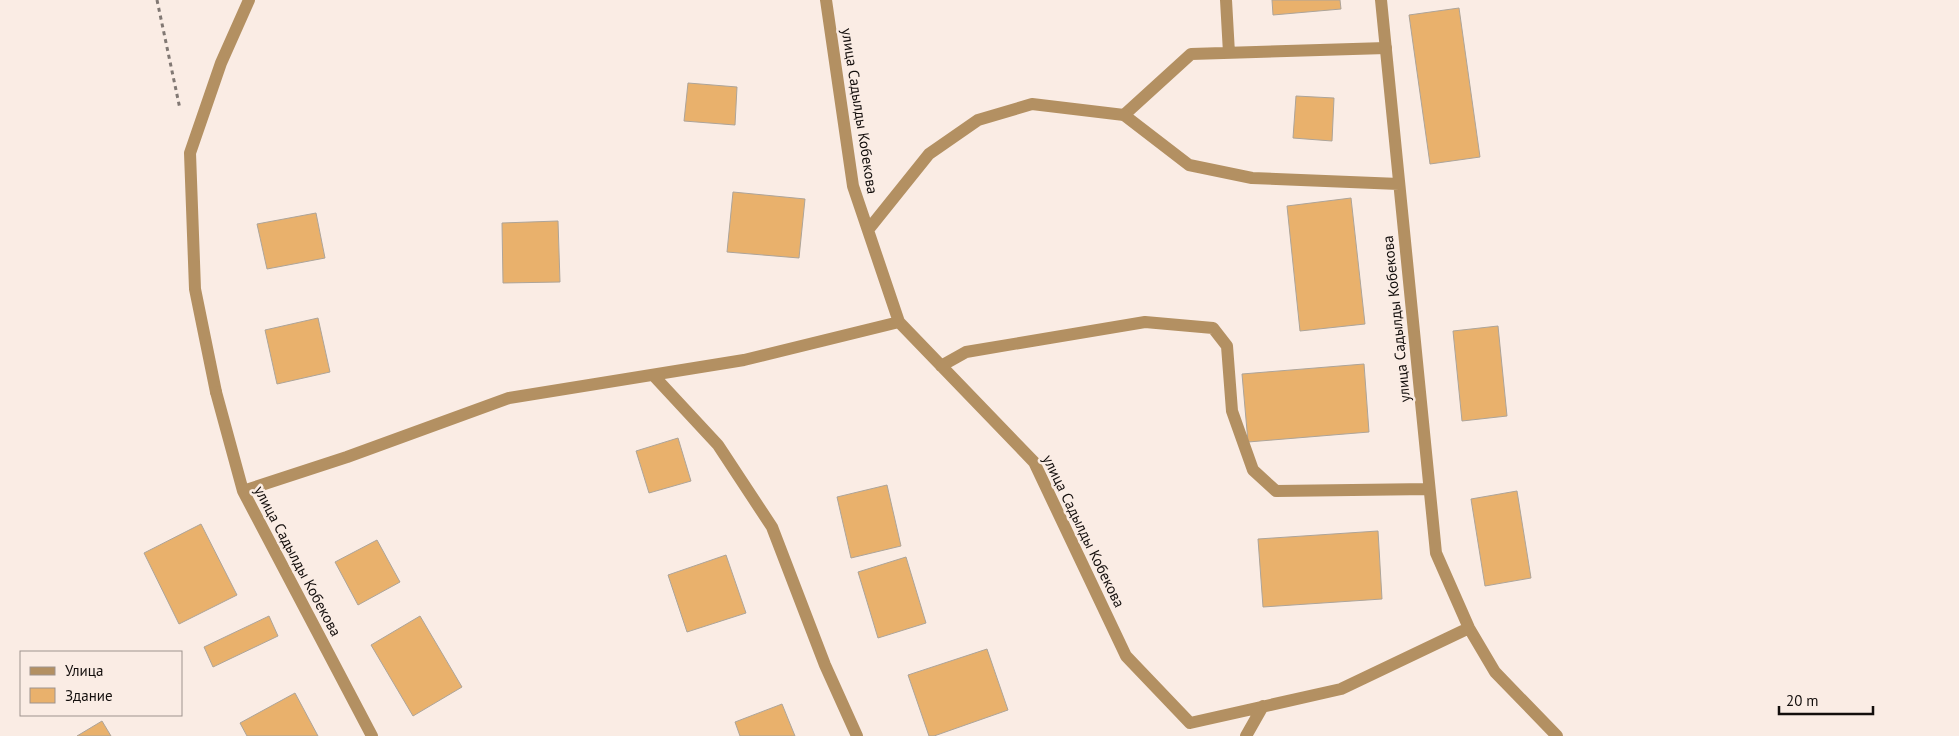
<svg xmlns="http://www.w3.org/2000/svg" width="1959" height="736" font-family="'PT Sans',sans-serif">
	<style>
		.building { fill: #e9b16c; stroke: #ada499 }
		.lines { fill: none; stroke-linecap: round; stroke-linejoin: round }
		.path { stroke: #817873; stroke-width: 3; stroke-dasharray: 4 4; stroke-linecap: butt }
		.lane { stroke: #b39062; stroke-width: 12 }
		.street { stroke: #b39062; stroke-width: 12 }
		.labels { text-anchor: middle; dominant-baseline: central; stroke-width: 5; stroke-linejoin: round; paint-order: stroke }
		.street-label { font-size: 15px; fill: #130e0c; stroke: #faece4 }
	</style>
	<rect width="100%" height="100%" fill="#faece4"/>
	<path class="building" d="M 1272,0 L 1340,0 L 1341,9 L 1273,15 Z
		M 1459,8 L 1480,157 L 1430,164 L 1409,15 Z
		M 688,83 L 737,87 L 735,125 L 684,121 Z
		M 1296,96 L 1334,98 L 1332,141 L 1293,138 Z
		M 733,192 L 805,199 L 799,258 L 727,252 Z
		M 1351,198 L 1365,324 L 1300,331 L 1287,206 Z
		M 316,213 L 325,258 L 267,269 L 257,224 Z
		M 558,221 L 560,282 L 503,283 L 502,223 Z
		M 318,318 L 330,372 L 277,384 L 265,330 Z
		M 1498,326 L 1507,416 L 1462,421 L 1453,331 Z
		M 1364,364 L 1369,432 L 1248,442 L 1242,374 Z
		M 678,438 L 691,481 L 649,493 L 636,451 Z
		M 887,485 L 901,546 L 851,558 L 837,497 Z
		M 1517,491 L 1531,578 L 1485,586 L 1471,499 Z
		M 201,524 L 237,595 L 179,624 L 144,553 Z
		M 1378,531 L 1382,599 L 1263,607 L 1258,539 Z
		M 377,540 L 400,582 L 358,605 L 335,562 Z
		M 726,555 L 746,613 L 687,632 L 668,575 Z
		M 906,557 L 926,623 L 878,638 L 858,572 Z
		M 269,616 L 278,636 L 213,667 L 204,647 Z
		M 420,616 L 462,687 L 413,716 L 371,645 Z
		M 987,649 L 1008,710 L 934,736 L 929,736 L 908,675 Z
		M 295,693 L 318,736 L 247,736 L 240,723 Z
		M 782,704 L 795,736 L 740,736 L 735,722 Z
		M 102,721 L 111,736 L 77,736 Z"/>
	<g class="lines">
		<path class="path" d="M 157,0 L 180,109"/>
		<path class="lane" d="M 1226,0 L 1229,53
			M 1124,115 L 1191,54 L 1386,48
			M 216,392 L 195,289 L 190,153 L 221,63 L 249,0"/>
		<path class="street" d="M 826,0 L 853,186 L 899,322 L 1034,462 L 1126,656 L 1190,723 L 1341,689 L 1469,628
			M 1381,0 L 1436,553 L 1469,628 L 1495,672 L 1557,736
			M 868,230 L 929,154 L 978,120 L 1032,104 L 1124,115 L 1189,165 L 1252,178 L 1399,184
			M 941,366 L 966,352 L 1145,322 L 1213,328 L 1227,346 L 1232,411 L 1253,470 L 1276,491 L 1429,489
			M 653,375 L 718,445 L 772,527 L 825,665 L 857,736
			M 216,392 L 243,491 L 372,736
			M 243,491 L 347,457 L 509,398 L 744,360 L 899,322
			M 1246,736 L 1263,706"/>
	</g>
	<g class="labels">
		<g class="street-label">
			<text transform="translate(860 111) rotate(81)">улица Садылды Кобекова</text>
			<text transform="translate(1396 319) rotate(-96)">улица Садылды Кобекова</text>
			<text transform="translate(1084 531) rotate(64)">улица Садылды Кобекова</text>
			<text transform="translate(298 561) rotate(62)">улица Садылды Кобекова</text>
		</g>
	</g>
	<rect x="20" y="651" width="162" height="65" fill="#faece4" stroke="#9e938e"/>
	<rect x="30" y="667" width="25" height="8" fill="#b39062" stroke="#9e938e"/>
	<text x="65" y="676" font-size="15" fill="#130e0c">Улица</text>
	<rect x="30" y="688" width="25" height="15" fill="#e9b16c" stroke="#9e938e"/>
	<text x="65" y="701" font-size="15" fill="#130e0c">Здание</text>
	<path d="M1779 706v8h94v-8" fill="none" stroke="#130e0c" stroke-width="2.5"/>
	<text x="1786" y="706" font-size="15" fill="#130e0c" stroke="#faece4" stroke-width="4" paint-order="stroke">20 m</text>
</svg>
